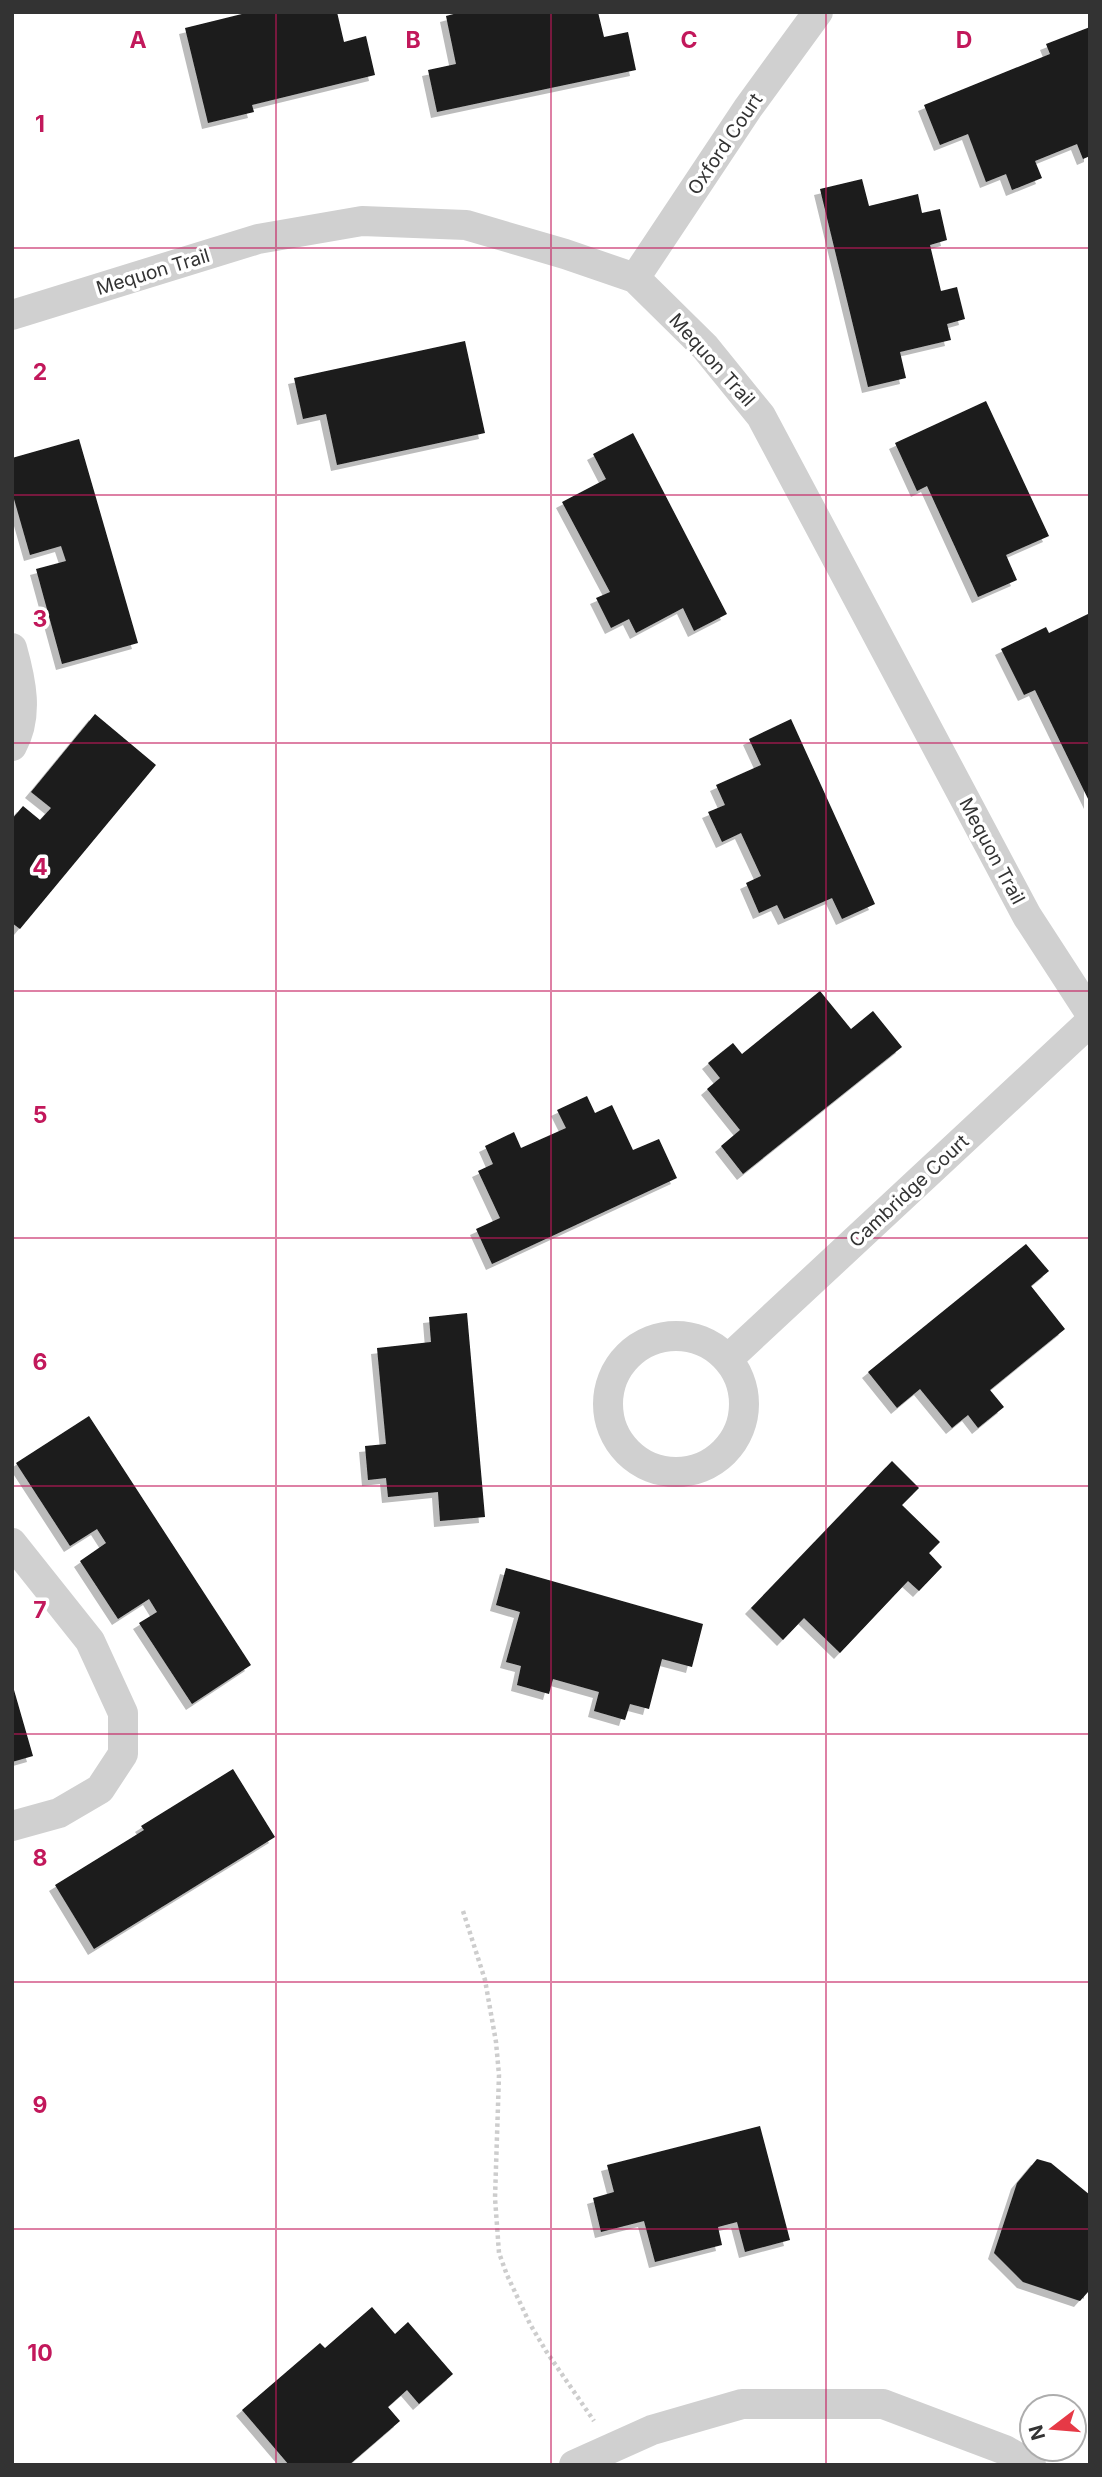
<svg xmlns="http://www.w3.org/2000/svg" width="1102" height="2477" font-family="Inter,sans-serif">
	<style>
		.building { fill: #1a1a1a; filter: url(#shadow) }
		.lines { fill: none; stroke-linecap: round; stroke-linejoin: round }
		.path { stroke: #cdcdcd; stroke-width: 4.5; stroke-dasharray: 3.5 3.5; stroke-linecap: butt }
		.street { stroke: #d0d0d0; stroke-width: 30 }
		.grid { fill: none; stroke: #c2185b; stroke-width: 2; stroke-opacity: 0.55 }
		.labels { text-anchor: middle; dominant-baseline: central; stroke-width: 7; stroke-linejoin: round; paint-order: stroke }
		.street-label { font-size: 19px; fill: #333; stroke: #fff }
		.grid-label { font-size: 23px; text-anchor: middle; font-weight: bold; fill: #c2185b; stroke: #fff; stroke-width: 7; stroke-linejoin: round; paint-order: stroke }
	</style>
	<defs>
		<filter id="shadow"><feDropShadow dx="-6" dy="6" stdDeviation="0" flood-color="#0004"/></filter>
	</defs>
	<rect width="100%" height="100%" fill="#fff"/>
	<path class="building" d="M 250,12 L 337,12 L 344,42 L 366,36 L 375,75 L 252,105 L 254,112 L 208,123 L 185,28 Z
		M 461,12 L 598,12 L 604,37 L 628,32 L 636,70 L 437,112 L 428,70 L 456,64 L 446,16 Z
		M 1090,27 L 1090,156 L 1083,159 L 1077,144 L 1035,161 L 1042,178 L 1012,190 L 1006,174 L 986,182 L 968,134 L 940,145 L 924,105 L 1050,54 L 1046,44 Z
		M 862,179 L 869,206 L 918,194 L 922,213 L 940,209 L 947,240 L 930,245 L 941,291 L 957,287 L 965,319 L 947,324 L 951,340 L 900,352 L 906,378 L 868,387 L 820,189 Z
		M 465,341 L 485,433 L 337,465 L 326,414 L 303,419 L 294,378 Z
		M 986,401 L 1049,536 L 1006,555 L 1017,580 L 978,597 L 927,486 L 917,491 L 895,443 Z
		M 633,433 L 727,614 L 694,631 L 683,608 L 636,633 L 629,619 L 611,628 L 596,598 L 610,592 L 562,502 L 606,479 L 593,454 Z
		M 79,439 L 138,643 L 62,664 L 36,569 L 66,561 L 61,546 L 30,555 L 12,492 L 12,458 Z
		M 1090,613 L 1090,803 L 1035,690 L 1024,695 L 1001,649 L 1046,627 L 1049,633 Z
		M 95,714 L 156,765 L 20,929 L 12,923 L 12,819 L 23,806 L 40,820 L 51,808 L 31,792 Z
		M 791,719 L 875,904 L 842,919 L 832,898 L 784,919 L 777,905 L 759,913 L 746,883 L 761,876 L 741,833 L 722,842 L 708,812 L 725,805 L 716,785 L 761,765 L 749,739 Z
		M 820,991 L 851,1029 L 873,1011 L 902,1047 L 743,1174 L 721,1146 L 740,1130 L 707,1089 L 720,1078 L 708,1063 L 733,1043 L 742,1054 Z
		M 587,1096 L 595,1113 L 612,1105 L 633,1150 L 659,1139 L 677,1178 L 492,1264 L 476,1229 L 500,1218 L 478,1171 L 493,1164 L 485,1146 L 514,1132 L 521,1148 L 566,1128 L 557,1110 Z
		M 1026,1244 L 1049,1271 L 1031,1286 L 1065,1329 L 990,1390 L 1004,1407 L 978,1428 L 968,1415 L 952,1428 L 920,1389 L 897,1408 L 868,1372 Z
		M 467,1313 L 485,1517 L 440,1521 L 438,1492 L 388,1497 L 386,1478 L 368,1480 L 365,1446 L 386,1444 L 377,1348 L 431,1342 L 429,1317 Z
		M 89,1416 L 251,1665 L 192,1704 L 139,1623 L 157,1612 L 149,1599 L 118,1619 L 80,1561 L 106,1543 L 97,1529 L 70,1546 L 16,1463 Z
		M 892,1461 L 919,1488 L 902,1505 L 940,1542 L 929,1553 L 942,1567 L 919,1591 L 908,1581 L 840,1653 L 804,1618 L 783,1640 L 751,1608 Z
		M 506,1568 L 703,1624 L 692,1667 L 662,1659 L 649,1709 L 630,1704 L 625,1720 L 594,1711 L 599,1692 L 553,1679 L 549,1694 L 517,1685 L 521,1666 L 506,1662 L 520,1612 L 496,1605 Z
		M 12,1683 L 33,1756 L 12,1762 Z
		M 233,1769 L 275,1837 L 94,1949 L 55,1885 L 144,1830 L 141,1826 Z
		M 760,2126 L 790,2240 L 745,2252 L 737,2222 L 718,2227 L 722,2245 L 655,2262 L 644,2221 L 601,2232 L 593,2198 L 614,2192 L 607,2165 Z
		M 1037,2159 L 1051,2163 L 1090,2195 L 1090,2293 L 1088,2292 L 1080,2301 L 1023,2282 L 994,2253 L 1017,2183 Z
		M 372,2307 L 395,2334 L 408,2322 L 453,2374 L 419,2404 L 407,2390 L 388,2407 L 400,2421 L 349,2465 L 289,2465 L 242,2410 L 320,2343 L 325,2348 Z"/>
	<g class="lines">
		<path class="path" d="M 463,1911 L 485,1980 L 496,2042 L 499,2075 L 495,2198 L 499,2253 L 507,2275 L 530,2324 L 546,2351 L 594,2421"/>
		<path class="street" d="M 635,278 L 748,108 L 818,12
			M 12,315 L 258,239 L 362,221 L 466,225 L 565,254 L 635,278 L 705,347 L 761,416 L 1027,916 L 1090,1013
			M 12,648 C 21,680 29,716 12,746
			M608 1404a68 68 0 1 1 136 0a68 68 0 1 1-136 0Z
			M 728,1359 L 1090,1022
			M 12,1543 L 90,1641 L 123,1713 L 123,1754 L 100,1789 L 59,1813 L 12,1826
			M 574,2465 L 652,2430 L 742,2404 L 883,2404 L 1005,2450 L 1031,2465"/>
	</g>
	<path class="grid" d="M 276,12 L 276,2465M 551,12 L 551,2465M 826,12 L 826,2465M 12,248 L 1090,248M 12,495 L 1090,495M 12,743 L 1090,743M 12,991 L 1090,991M 12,1238 L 1090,1238M 12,1486 L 1090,1486M 12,1734 L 1090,1734M 12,1982 L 1090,1982M 12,2229 L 1090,2229"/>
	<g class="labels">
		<g class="street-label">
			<text transform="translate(725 144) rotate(-56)">Oxford Court</text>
			<text transform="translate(153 272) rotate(-17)">Mequon Trail</text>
			<text transform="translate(712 360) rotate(48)">Mequon Trail</text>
			<text transform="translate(992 851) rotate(62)">Mequon Trail</text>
			<text transform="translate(909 1191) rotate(-43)">Cambridge Court</text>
		</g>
	</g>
	<g class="grid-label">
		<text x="138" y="48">A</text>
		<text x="413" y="48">B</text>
		<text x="689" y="48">C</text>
		<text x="964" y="48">D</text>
		<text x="40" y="132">1</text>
		<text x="40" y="380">2</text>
		<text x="40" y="627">3</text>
		<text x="40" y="875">4</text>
		<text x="40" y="1123">5</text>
		<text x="40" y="1370">6</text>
		<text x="40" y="1618">7</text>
		<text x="40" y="1866">8</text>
		<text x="40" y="2113">9</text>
		<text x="40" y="2361">10</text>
	</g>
	<rect width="1102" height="2477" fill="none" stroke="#333333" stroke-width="28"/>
	<g transform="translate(1053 2428) rotate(254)"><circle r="33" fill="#ffffff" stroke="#adadad" stroke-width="2"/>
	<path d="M0-5L12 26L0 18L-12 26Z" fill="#e63946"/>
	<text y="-10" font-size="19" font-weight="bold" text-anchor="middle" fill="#333333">N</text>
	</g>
</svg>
